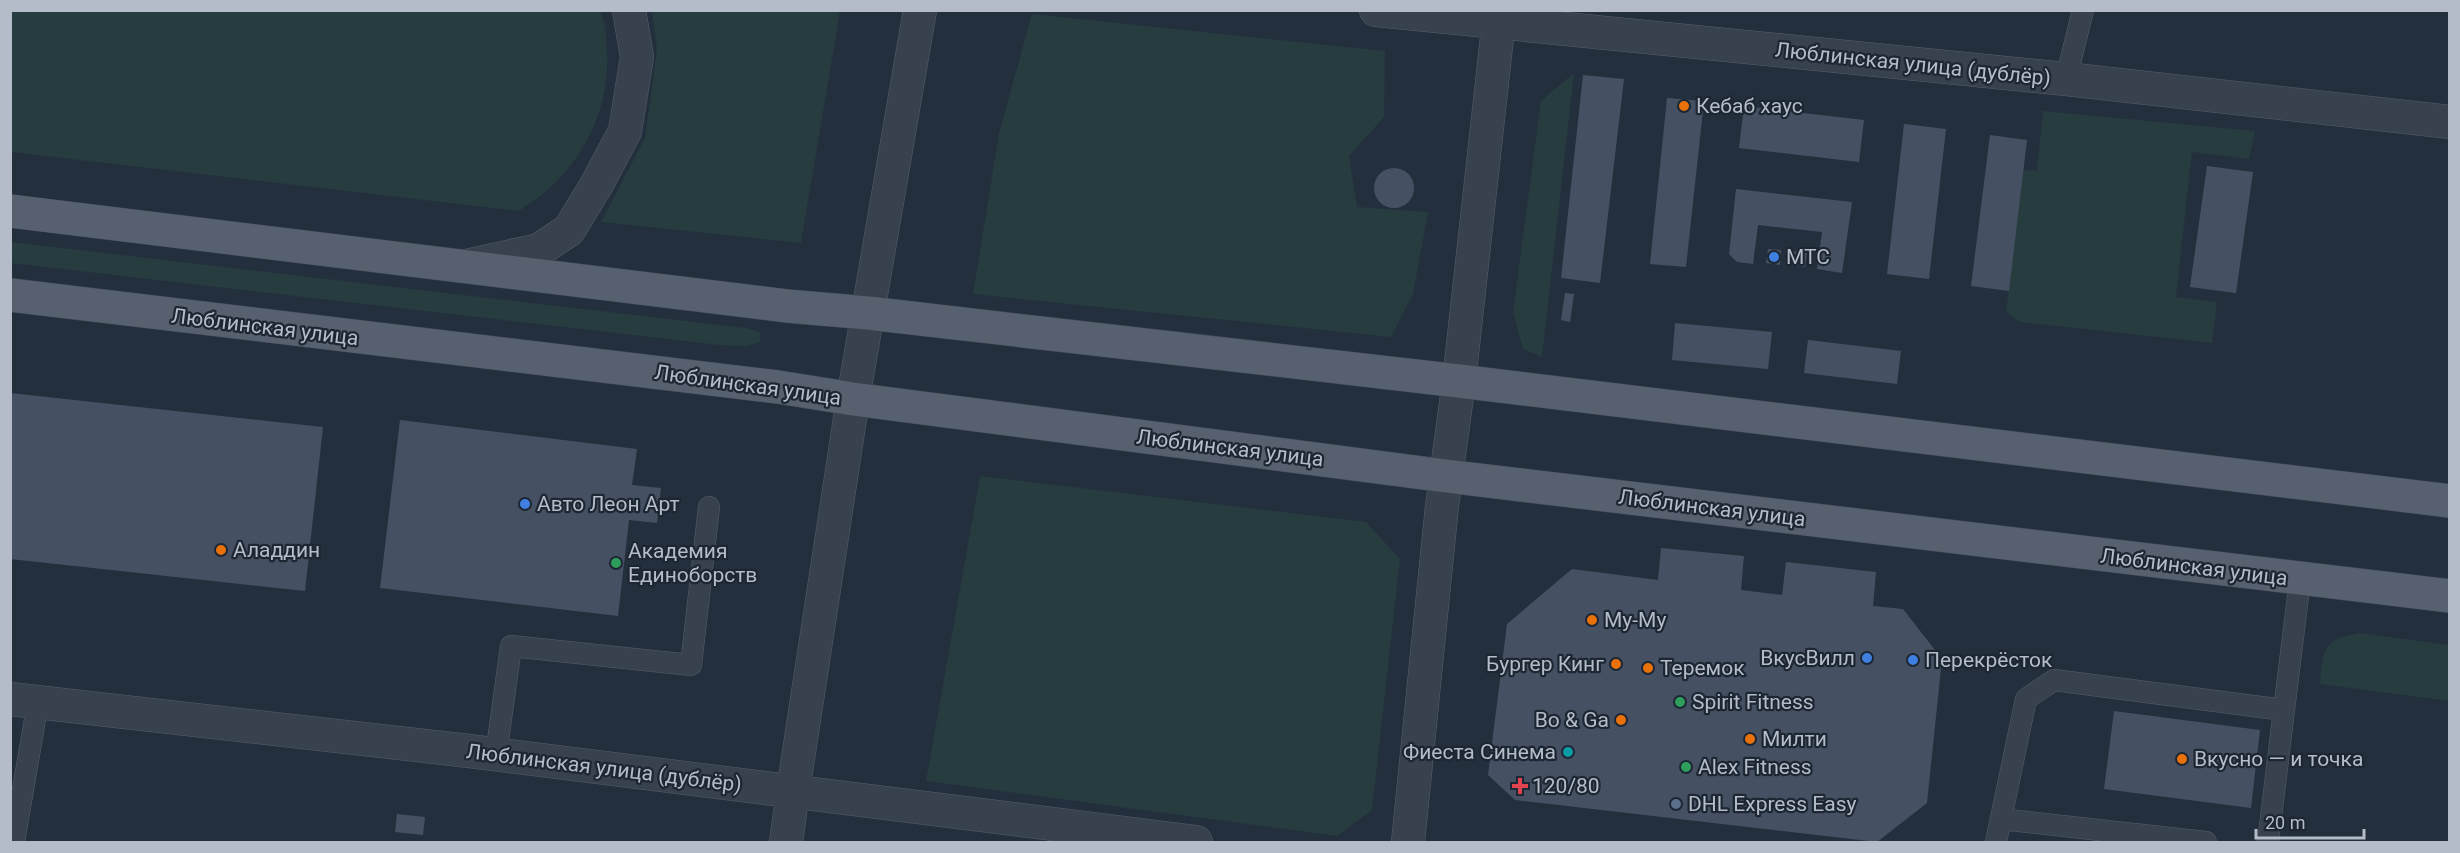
<svg xmlns="http://www.w3.org/2000/svg" width="2460" height="853" font-family="Roboto,sans-serif">
	<style>
		.green { fill: #263c3f }
		.building { fill: #455162 }
		.lines { fill: none; stroke-linecap: round; stroke-linejoin: round }
		.service-casing { stroke: #565f6c; stroke-width: 22 }
		.minor-casing { stroke: #565f6c; stroke-width: 34 }
		.tertiary-casing { stroke: #565f6c; stroke-width: 34 }
		.primary-casing { stroke: #414a57; stroke-width: 34 }
		.service { stroke: #38414e; stroke-width: 21 }
		.minor { stroke: #38414e; stroke-width: 33 }
		.tertiary { stroke: #38414e; stroke-width: 33 }
		.primary { stroke: #56606e; stroke-width: 33 }
		.food-dot { fill: #e8710a; stroke: #1d2633; stroke-width: 2 }
		.shop-dot { fill: #3f7fe0; stroke: #1d2633; stroke-width: 2 }
		.leisure-dot { fill: #2e9e5b; stroke: #1d2633; stroke-width: 2 }
		.culture-dot { fill: #0f9aa8; stroke: #1d2633; stroke-width: 2 }
		.health-dot { fill: #e0444e; stroke: #1d2633; stroke-width: 2 }
		.service-dot { fill: #5c6f8a; stroke: #1d2633; stroke-width: 2 }
		.labels { text-anchor: middle; dominant-baseline: central; stroke-width: 4.5; stroke-linejoin: round; paint-order: stroke }
		.street-label { font-size: 21px; fill: #b4bcc9; stroke: #1d2633 }
		.poi-label { font-size: 21px; fill: #b4bcc9; stroke: #1d2633; text-anchor: start }
	</style>
	<rect width="100%" height="100%" fill="#242f3e"/>
	<path class="green" d="M 600,10 C 606,24 606,37 607,51 C 610,104 588,153 549,189 C 540,197 529,203 519,211 L 11,152 L 11,11 Z
		M 652,11 L 840,11 L 801,243 L 601,222 L 645,138 L 657,50 Z
		M 1032,14 L 1385,51 L 1384,117 L 1349,156 L 1357,207 L 1428,212 L 1413,294 L 1391,337 L 973,294 L 999,133 Z
		M 1574,73 L 1542,357 L 1523,349 L 1513,312 L 1541,101 Z
		M 2043,111 L 2255,131 L 2249,159 L 2192,152 L 2176,297 L 2217,302 L 2212,343 L 2020,322 L 2006,312 L 2023,170 L 2037,171 Z
		M 11,242 L 746,328 L 760,332 L 760,342 L 746,346 L 719,345 L 11,263 Z
		M 980,476 L 1366,522 L 1400,559 L 1372,810 L 1337,836 L 926,781 Z
		M 2360,633 L 2449,645 L 2449,701 L 2320,684 C 2323,649 2322,639 2360,633 Z"/>
	<path class="building" d="M 1583,75 L 1624,79 L 1600,283 L 1561,278 Z
		M 1667,98 L 1704,101 L 1686,267 L 1650,264 Z
		M 1744,106 L 1864,120 L 1859,162 L 1739,148 Z
		M 1904,124 L 1946,129 L 1929,279 L 1887,274 Z
		M 1990,135 L 2027,140 L 2009,291 L 1971,286 Z
		M 2207,166 L 2253,172 L 2236,293 L 2190,287 Z
		M1374 188a20 20 0 1 1 40 0a20 20 0 1 1-40 0Z
		M 1736,189 L 1852,202 L 1842,273 L 1817,269 L 1822,232 L 1758,225 L 1753,264 L 1737,262 L 1729,254 Z
		M 1768,249 L 1781,250 L 1780,265 L 1766,263 Z
		M 1793,251 L 1807,253 L 1805,267 L 1792,265 Z
		M 1565,293 L 1574,294 L 1570,322 L 1561,320 Z
		M 1675,323 L 1772,332 L 1768,369 L 1672,360 Z
		M 1808,340 L 1901,351 L 1897,384 L 1804,373 Z
		M 10,393 L 323,427 L 305,591 L 10,559 Z
		M 400,420 L 637,449 L 632,485 L 661,488 L 657,523 L 629,520 L 618,616 L 380,588 Z
		M 1661,548 L 1744,556 L 1741,590 L 1782,595 L 1786,562 L 1876,572 L 1873,606 L 1903,609 L 1942,659 L 1927,803 L 1877,842 L 1515,800 L 1488,775 L 1507,624 L 1572,569 L 1658,580 Z
		M 2114,711 L 2260,730 L 2251,808 L 2104,789 Z
		M 397,814 L 425,817 L 423,835 L 395,832 Z"/>
	<g class="lines">
		<defs>
			<path id="service" d="M 2066,79 L 2083,10
				M 496,755 L 511,646 L 691,665 L 709,507
				M 2001,819 L 2206,842
				M 14,842 L 38,702
				M 1996,842 L 2026,699 L 2054,680 L 2284,710 L 2300,580
				M 2268,842 L 2284,710"/>
			<path id="minor" d="M 786,842 L 793,791"/>
			<path id="tertiary" d="M 1376,10 L 2066,79 L 2450,122
				M 470,265 L 539,250 L 569,230 L 597,184 L 625,131 L 637,57 L 629,10
				M 10,699 L 469,751 L 1196,842
				M 793,791 L 853,399 L 920,10
				M 1408,842 L 1442,506 L 1459,381 L 1500,10"/>
			<path id="primary" d="M 10,211 L 787,306 L 868,313 L 1459,381 L 2450,501
				M 10,295 L 778,387 L 853,399 L 1446,476 L 2450,596"/>
		</defs>
		<use href="#service" class="service-casing"/>
		<use href="#minor" class="minor-casing"/>
		<use href="#tertiary" class="tertiary-casing"/>
		<use href="#primary" class="primary-casing"/>
		<use href="#service" class="service"/>
		<use href="#minor" class="minor"/>
		<use href="#tertiary" class="tertiary"/>
		<use href="#primary" class="primary"/>
	</g>
	<g class="food-dot">
		<circle cx="1684" cy="106" r="6"/>
		<circle cx="221" cy="550" r="6"/>
		<circle cx="1592" cy="620" r="6"/>
		<circle cx="1616" cy="664" r="6"/>
		<circle cx="1648" cy="668" r="6"/>
		<circle cx="1621" cy="720" r="6"/>
		<circle cx="1750" cy="739" r="6"/>
		<circle cx="2182" cy="759" r="6"/>
	</g>
	<g class="shop-dot">
		<circle cx="1774" cy="257" r="6"/>
		<circle cx="525" cy="504" r="6"/>
		<circle cx="1867" cy="658" r="6"/>
		<circle cx="1913" cy="660" r="6"/>
	</g>
	<g class="leisure-dot">
		<circle cx="616" cy="563" r="6"/>
		<circle cx="1680" cy="702" r="6"/>
		<circle cx="1686" cy="767" r="6"/>
	</g>
	<circle class="culture-dot" cx="1568" cy="752" r="6"/>
	<path class="health-dot" d="M1517 777h6v6h6v6h-6v6h-6v-6h-6v-6h6z"/>
	<circle class="service-dot" cx="1676" cy="804" r="6"/>
	<g class="labels">
		<g class="street-label">
			<text transform="translate(1913 64) rotate(6)">Люблинская улица (дублёр)</text>
			<text transform="translate(265 327) rotate(7)">Люблинская улица</text>
			<text transform="translate(748 385) rotate(8)">Люблинская улица</text>
			<text transform="translate(1230 448) rotate(7)">Люблинская улица</text>
			<text transform="translate(1712 508) rotate(7)">Люблинская улица</text>
			<text transform="translate(2194 567) rotate(7)">Люблинская улица</text>
			<text transform="translate(604 768) rotate(7)">Люблинская улица (дублёр)</text>
		</g>
		<g class="poi-label">
			<text x="1696" y="106">Кебаб хаус</text>
			<text x="1786" y="257">МТС</text>
			<text x="537" y="504">Авто Леон Арт</text>
			<text x="233" y="550">Аладдин</text>
			<text x="628" y="551">Академия<tspan x="628" dy="24">Единоборств</tspan></text>
			<text x="1604" y="620">Му-Му</text>
			<text x="1855" y="658" text-anchor="end">ВкусВилл</text>
			<text x="1925" y="660">Перекрёсток</text>
			<text x="1604" y="664" text-anchor="end">Бургер Кинг</text>
			<text x="1660" y="668">Теремок</text>
			<text x="1692" y="702">Spirit Fitness</text>
			<text x="1609" y="720" text-anchor="end">Bo &amp; Ga</text>
			<text x="1762" y="739">Милти</text>
			<text x="1556" y="752" text-anchor="end">Фиеста Синема</text>
			<text x="2194" y="759">Вкусно — и точка</text>
			<text x="1698" y="767">Alex Fitness</text>
			<text x="1532" y="786">120/80</text>
			<text x="1688" y="804">DHL Express Easy</text>
		</g>
	</g>
	<rect width="2460" height="853" fill="none" stroke="#b4bcc9" stroke-width="24"/>
	<path d="M2256 829v9h108v-9" fill="none" stroke="#b4bcc9" stroke-width="3"/>
	<text x="2265" y="829" font-size="18" fill="#b4bcc9" stroke="#1d2633" stroke-width="4.5" paint-order="stroke">20 m</text>
</svg>
